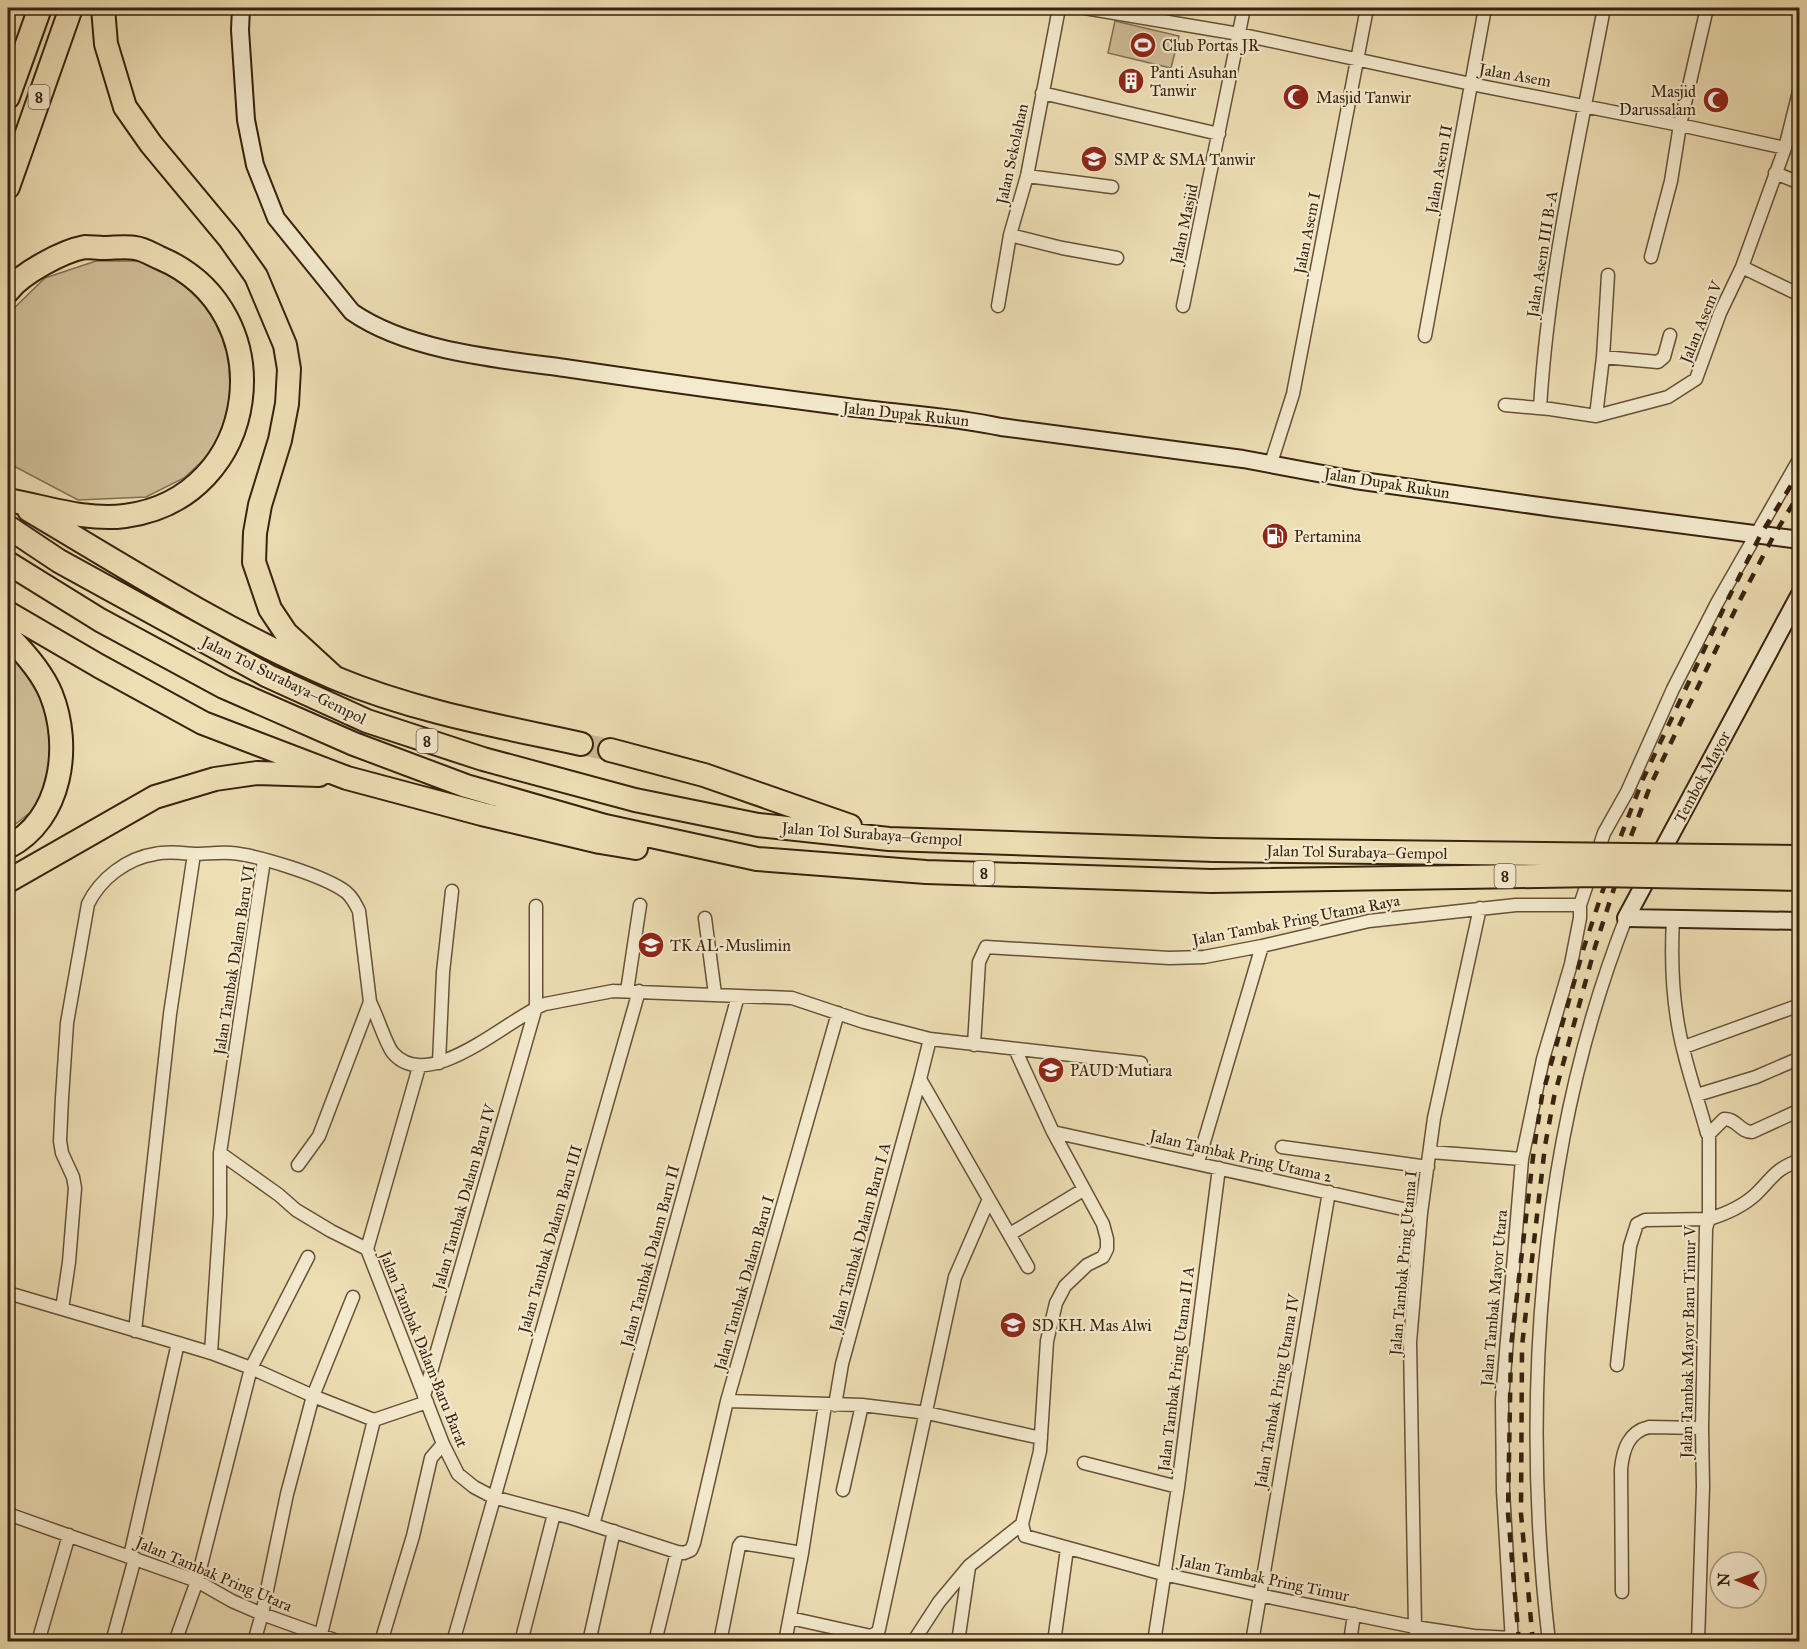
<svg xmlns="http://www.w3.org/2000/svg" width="1807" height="1649" font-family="'IM FELL Great Primer',serif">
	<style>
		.green { fill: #cfbe98; stroke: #847053; stroke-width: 1.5 }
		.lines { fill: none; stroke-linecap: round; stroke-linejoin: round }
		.highway-tunnel { stroke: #cab893; stroke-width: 22; stroke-dasharray: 22 11; stroke-linecap: butt }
		.street-casing { stroke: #665138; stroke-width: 15 }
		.secondary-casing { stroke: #39220e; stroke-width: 20 }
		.highway-casing { stroke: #39220e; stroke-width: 26 }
		.street { stroke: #f4eace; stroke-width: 12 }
		.secondary { stroke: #f4eace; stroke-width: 16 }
		.highway { stroke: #eedeb4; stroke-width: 22 }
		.rail { stroke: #39220e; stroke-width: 4.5; stroke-dasharray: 10 10; stroke-linecap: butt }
		.highway-bridge-casing { stroke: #39220e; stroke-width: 26; stroke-linecap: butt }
		.highway-bridge { stroke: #eedeb4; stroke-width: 22 }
		.labels { text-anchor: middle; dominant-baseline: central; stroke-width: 4.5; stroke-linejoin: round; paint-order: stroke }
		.shield { fill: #f4eace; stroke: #715e48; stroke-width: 1.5 }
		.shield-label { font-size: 15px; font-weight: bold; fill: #39220e }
		.poi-label { font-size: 16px; fill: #39220e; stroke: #f4eace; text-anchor: start }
		.street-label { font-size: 16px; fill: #39220e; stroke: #f4eace }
	</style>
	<rect width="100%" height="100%" fill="#eedeb4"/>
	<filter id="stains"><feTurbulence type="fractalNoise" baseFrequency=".00333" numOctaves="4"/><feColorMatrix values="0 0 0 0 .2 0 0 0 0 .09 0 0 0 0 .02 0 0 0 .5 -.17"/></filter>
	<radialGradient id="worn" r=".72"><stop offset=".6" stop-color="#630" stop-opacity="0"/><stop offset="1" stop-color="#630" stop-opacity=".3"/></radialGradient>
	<path class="green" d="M 1115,21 L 1179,36 L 1171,68 L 1108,53 Z
		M 96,261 L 139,261 L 177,273 L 210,299 L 236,376 L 232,415 L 211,453 L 184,478 L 146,497 L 78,500 L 8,463 L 8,314 L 45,278 Z
		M 8,644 L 25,659 L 55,734 L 52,773 L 32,811 L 8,830 Z"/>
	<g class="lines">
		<path class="highway-tunnel" d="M 581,744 L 610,750"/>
		<defs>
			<path id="street" d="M 1085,8 L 1239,34 L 1471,84 L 1680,125 L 1785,148
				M 1042,93 L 1219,134
				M 1775,173 L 1800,183
				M 1027,176 L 1112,187
				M 1010,235 L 1062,248 L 1117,258
				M 1651,257 L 1671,181 L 1680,125 L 1707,8
				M 1742,267 L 1800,295
				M 998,306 L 1010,235 L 1027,176 L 1059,8
				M 1183,306 L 1244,8
				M 1425,336 L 1485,8
				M 1603,357 L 1658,362 L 1664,357 L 1670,335
				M 1505,405 L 1550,409 L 1596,416 L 1668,397 L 1696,379 L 1720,313 L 1742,267 L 1785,148 L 1800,88
				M 1540,408 C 1548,273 1579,140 1604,8
				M 1596,416 L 1603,357 L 1608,275
				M 1271,463 L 1293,394 L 1367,8
				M 705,918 L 715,994
				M 1673,919 C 1671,956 1672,994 1679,1030 C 1685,1064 1698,1099 1707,1133 L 1709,1134 L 1709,1219 C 1725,1214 1743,1206 1755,1195 C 1773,1178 1773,1170 1800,1160
				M 627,991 L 640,905
				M 370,1002 C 377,1015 386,1045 393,1053 C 429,1095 510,1017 545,1004 L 613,991 L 792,998 L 864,1022 L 930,1039 L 1141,1063
				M 930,1039 L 920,1079 L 1028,1267
				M 974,1045 L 979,962 L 986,947 L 1169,958 L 1204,957 L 1262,946 L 1369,921 L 1516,905 L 1580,905
				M 1684,1047 L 1800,1005
				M 1015,1049 L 1053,1132 L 1103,1224 L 1107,1239 L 1107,1249 L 1103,1257 L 1087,1265 L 1065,1286 L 1056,1303 L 1047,1341 L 1040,1451 L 1022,1524 L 1025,1536 L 1163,1574 L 1259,1595 L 1415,1627 L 1474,1636 L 1512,1638
				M 439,1063 L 443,972 L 452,891
				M 1697,1095 L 1756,1077 L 1800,1058
				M 1053,1132 L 1421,1213
				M 1709,1134 L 1724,1119 C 1736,1118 1740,1132 1752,1132 L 1800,1110
				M 1282,1147 L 1428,1167
				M 1430,1152 L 1522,1159
				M 220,1153 L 279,1195 L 296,1210 L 331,1231 L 367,1249 L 443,1444 L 458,1474 L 474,1487 L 493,1497 L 572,1518 L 677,1552 L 684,1553 L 691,1550 L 694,1543 L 727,1401 L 838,1013
				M 1198,1162 L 1262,946
				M 1010,1234 L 1083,1190
				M 367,1249 L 419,1067
				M 8,1293 L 178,1343
				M 62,1309 L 69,1262 L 75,1188 L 73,1177 L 62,1153 L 60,1141 L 62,1098 L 67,1023 L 88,904 C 100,879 127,858 155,854 C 168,851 181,853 194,854
				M 135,1331 L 170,1014 L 194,854 C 206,854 219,852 231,853 C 257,855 325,876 346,892 C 352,897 355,903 359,911 L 370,1002 L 319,1136 L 298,1165
				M 211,1353 L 220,1215 L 220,1153 L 264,860
				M 1617,1365 L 1630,1246 L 1637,1224 L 1645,1220 L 1709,1219 L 1706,1228 L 1702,1428 L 1703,1487 L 1698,1642
				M 424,1396 L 536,1007 L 536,906
				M 727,1401 L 862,1405 L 927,1413 L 1041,1438
				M 835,1405 L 842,1364 L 920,1079
				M 1084,1463 L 1178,1487
				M 843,1490 L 862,1405
				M 8,1514 L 197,1581 L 232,1601 L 262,1614 L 340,1642
				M 593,1525 L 738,996
				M 130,1556 L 178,1343 L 211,1353 L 251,1368 L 313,1396 L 374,1420
				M 1622,1592 L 1621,1469 C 1623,1450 1628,1432 1649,1427 L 1702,1428
				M 790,1618 L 871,1636 L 878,1632 L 879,1629 L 955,1277 L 989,1199
				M 38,1642 L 69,1535
				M 112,1642 L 135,1558
				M 175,1642 L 197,1581 L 251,1368 L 308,1257
				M 254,1642 L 262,1614 L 287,1494 L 313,1396 L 353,1297
				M 319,1642 L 374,1420 L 427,1402
				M 381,1642 L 413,1536 L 431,1458 L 443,1444
				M 453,1642 L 639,991
				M 521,1642 L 554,1514
				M 589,1642 L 614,1531
				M 655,1642 L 677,1552
				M 720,1642 L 739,1546 L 741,1543 L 802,1553
				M 785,1642 L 802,1553 L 825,1405
				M 913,1642 L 939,1602 L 969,1566 L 1022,1524
				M 958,1642 L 969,1567
				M 1054,1642 L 1067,1549
				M 1154,1642 L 1178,1487 L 1219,1168
				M 1252,1642 L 1329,1192
				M 1350,1642 L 1354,1614
				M 1418,1642 L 1415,1627 L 1410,1342 L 1421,1213 L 1434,1118 L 1480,908
				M 1512,1642 L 1503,1491 L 1502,1400 L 1522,1159 L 1543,1059 L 1571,964 L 1580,918 L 1580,905 L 1604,833 L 1627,792 L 1673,689 L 1717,603 L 1800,458
				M 1549,1642 C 1521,1404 1538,1142 1626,918"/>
			<path id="secondary" d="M 241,8 L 240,30 L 246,120 L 255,165 L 276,218 L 352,312 C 408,351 498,359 565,368 C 659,382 754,395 848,407 C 899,414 951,416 1001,427 L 1243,459 L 1355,480 L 1554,508 L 1800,540
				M 1800,594 L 1626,918 L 1800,921"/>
			<path id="highway" d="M 103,8 L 106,44 L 125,107 L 151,144 L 229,238 L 256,276 L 285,345 L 289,369 L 287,404 L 280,440 L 260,505 L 255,533 L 254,562 L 270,609 L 286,633 L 335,678
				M 8,97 L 40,8
				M 8,187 L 71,8
				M 8,291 C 22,273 63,251 85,247 C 91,247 98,248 104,248 C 114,248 126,246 135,248 C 144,249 153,255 160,258 C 285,311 262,498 125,516 C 88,521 49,508 13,501
				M 29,510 C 129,569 228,633 335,678 C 414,711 498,726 581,744
				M 8,527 L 59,561 L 268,676 L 367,721 L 483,759 L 635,800 L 758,825 L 889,839 L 1215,850
				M 8,563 L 100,620 L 224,687 L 354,744 L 466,786 L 605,826 L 757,859 L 926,872 L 1211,881
				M 8,613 L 99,666 L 203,723 L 347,778 L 482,814 L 600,842 L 636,848
				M 8,636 C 24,652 42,672 51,694 C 72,746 62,819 8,847
				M 610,750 L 704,775 L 850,826
				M 8,881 L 155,797 L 215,779 L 257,773 L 319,775"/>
		</defs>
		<use href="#street" class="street-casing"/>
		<use href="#secondary" class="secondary-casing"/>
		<use href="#highway" class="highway-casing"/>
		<use href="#street" class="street"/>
		<use href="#secondary" class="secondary"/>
		<use href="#highway" class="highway"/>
		<path class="rail" d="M 1519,1642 L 1508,1513 L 1511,1346 L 1534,1149 L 1542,1096 L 1584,947 L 1622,833 L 1643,779 L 1729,597 L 1761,534 L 1800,471
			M 1533,1642 L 1521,1514 L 1522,1346 L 1545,1146 L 1554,1097 L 1595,947 L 1631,836 L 1651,784 L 1739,602 L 1773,537 L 1800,492"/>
		<defs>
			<path id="highway-bridge" d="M 1215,850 L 1800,857
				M 1211,881 L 1597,875 L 1800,879"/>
		</defs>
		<use href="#highway-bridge" class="highway-bridge-casing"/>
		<use href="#highway-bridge" class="highway-bridge"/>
	</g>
	<defs>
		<symbol id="stadium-disc" viewBox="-11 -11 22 22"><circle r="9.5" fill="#8f2418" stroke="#f4eace"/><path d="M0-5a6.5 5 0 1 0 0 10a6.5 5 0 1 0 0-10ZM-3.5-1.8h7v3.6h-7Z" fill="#fff"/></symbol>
		<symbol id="building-disc" viewBox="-11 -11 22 22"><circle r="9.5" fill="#8f2418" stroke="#f4eace"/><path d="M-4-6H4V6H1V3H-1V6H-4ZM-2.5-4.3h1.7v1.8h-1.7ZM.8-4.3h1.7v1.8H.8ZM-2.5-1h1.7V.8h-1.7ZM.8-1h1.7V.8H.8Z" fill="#fff"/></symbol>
		<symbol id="mosque-disc" viewBox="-11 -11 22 22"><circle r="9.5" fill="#8f2418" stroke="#f4eace"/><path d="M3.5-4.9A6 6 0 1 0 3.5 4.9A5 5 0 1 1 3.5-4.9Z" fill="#fff"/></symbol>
		<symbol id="school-disc" viewBox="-11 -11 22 22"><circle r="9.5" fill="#8f2418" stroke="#f4eace"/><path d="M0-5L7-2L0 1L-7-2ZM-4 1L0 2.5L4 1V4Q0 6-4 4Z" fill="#fff"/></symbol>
		<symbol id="fuel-disc" viewBox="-11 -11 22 22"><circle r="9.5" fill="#8f2418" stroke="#f4eace"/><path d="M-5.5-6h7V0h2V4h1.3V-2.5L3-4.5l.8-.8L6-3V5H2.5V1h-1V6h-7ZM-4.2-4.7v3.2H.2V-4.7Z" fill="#fff"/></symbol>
	</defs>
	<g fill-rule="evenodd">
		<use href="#stadium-disc" x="1128" y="30" width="30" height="30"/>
		<use href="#building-disc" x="1116" y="66" width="30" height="30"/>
		<use href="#mosque-disc" x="1281" y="82" width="30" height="30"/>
		<use href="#mosque-disc" x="1701" y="85" width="30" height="30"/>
		<use href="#school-disc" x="1079" y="144" width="30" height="30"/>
		<use href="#fuel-disc" x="1260" y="521" width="30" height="30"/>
		<use href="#school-disc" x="636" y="930" width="30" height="30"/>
		<use href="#school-disc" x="1036" y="1055" width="30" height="30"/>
		<use href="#school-disc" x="998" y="1310" width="30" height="30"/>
	</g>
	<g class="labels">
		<g class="shield">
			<rect x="28.5" y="85" width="21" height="24" rx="4.5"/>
			<rect x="416.5" y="729" width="21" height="24" rx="4.5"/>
			<rect x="973.5" y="861" width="21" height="24" rx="4.5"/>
			<rect x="1494.5" y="864" width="21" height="24" rx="4.5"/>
		</g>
		<g class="shield-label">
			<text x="39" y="97">8</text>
			<text x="427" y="741">8</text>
			<text x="984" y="873">8</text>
			<text x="1505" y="876">8</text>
		</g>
		<g class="poi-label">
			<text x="1162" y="45">Club Portas JR</text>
			<text x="1150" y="72">Panti Asuhan<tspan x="1150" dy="18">Tanwir</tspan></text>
			<text x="1696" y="91" text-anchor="end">Masjid<tspan x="1696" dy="18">Darussalam</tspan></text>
			<text x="1316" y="97">Masjid Tanwir</text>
			<text x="1114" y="159">SMP &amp; SMA Tanwir</text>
			<text x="1294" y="536">Pertamina</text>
			<text x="670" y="945">TK AL-Muslimin</text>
			<text x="1070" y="1070">PAUD Mutiara</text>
			<text x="1032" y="1325">SD KH. Mas Alwi</text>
		</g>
		<g class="street-label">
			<text transform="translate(1515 75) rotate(10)">Jalan Asem</text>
			<text transform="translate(1012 154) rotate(-78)">Jalan Sekolahan</text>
			<text transform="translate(1439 169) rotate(-80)">Jalan Asem II</text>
			<text transform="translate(1184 224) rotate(-78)">Jalan Masjid</text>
			<text transform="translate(1307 233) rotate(-79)">Jalan Asem I</text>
			<text transform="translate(1542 254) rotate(-81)">Jalan Asem III B-A</text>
			<text transform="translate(1701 322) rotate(-68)">Jalan Asem V</text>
			<text transform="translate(906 414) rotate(6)">Jalan Dupak Rukun</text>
			<text transform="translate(1387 483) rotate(9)">Jalan Dupak Rukun</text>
			<text transform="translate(284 680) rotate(26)">Jalan Tol Surabaya–Gempol</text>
			<text transform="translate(1702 777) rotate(-62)">Tembok Mayor</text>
			<text transform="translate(872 834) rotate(4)">Jalan Tol Surabaya–Gempol</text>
			<text transform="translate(1357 852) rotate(1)">Jalan Tol Surabaya–Gempol</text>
			<text transform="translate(1296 920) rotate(-11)">Jalan Tambak Pring Utama Raya</text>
			<text transform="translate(234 960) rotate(-81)">Jalan Tambak Dalam Baru VI</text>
			<text transform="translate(1241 1156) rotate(13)">Jalan Tambak Pring Utama 2</text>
			<text transform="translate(464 1197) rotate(-74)">Jalan Tambak Dalam Baru IV</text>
			<text transform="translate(860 1237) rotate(-75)">Jalan Tambak Dalam Baru I A</text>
			<text transform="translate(550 1239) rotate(-74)">Jalan Tambak Dalam Baru III</text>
			<text transform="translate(650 1256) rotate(-75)">Jalan Tambak Dalam Baru II</text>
			<text transform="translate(1403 1263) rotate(-85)">Jalan Tambak Pring Utama I</text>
			<text transform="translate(744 1283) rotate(-74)">Jalan Tambak Dalam Baru I</text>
			<text transform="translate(1494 1298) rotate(-85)">Jalan Tambak Mayor Utara</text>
			<text transform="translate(1688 1342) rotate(-89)">Jalan Tambak Mayor Baru Timur V</text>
			<text transform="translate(424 1349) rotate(68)">Jalan Tambak Dalam Baru Barat</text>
			<text transform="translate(1176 1369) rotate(-83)">Jalan Tambak Pring Utama II A</text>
			<text transform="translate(1277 1391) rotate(-80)">Jalan Tambak Pring Utama IV</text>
			<text transform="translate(214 1574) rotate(23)">Jalan Tambak Pring Utara</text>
			<text transform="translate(1264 1578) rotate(12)">Jalan Tambak Pring Timur</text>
		</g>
	</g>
	<rect width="1807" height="1649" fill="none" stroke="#eedeb4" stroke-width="30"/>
	<rect x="9" y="9" width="1789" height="1631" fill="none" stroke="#39220e" stroke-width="3"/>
	<rect x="15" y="15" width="1777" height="1619" fill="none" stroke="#39220e" stroke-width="1.5"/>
	<g transform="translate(1738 1580) rotate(271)"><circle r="28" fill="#f4eace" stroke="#a99a81" stroke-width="1.5"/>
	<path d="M0-4.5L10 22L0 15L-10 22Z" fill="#8f2418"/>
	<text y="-9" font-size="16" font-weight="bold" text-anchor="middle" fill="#39220e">N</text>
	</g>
	<rect width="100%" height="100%" filter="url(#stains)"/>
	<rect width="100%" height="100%" fill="url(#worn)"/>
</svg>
